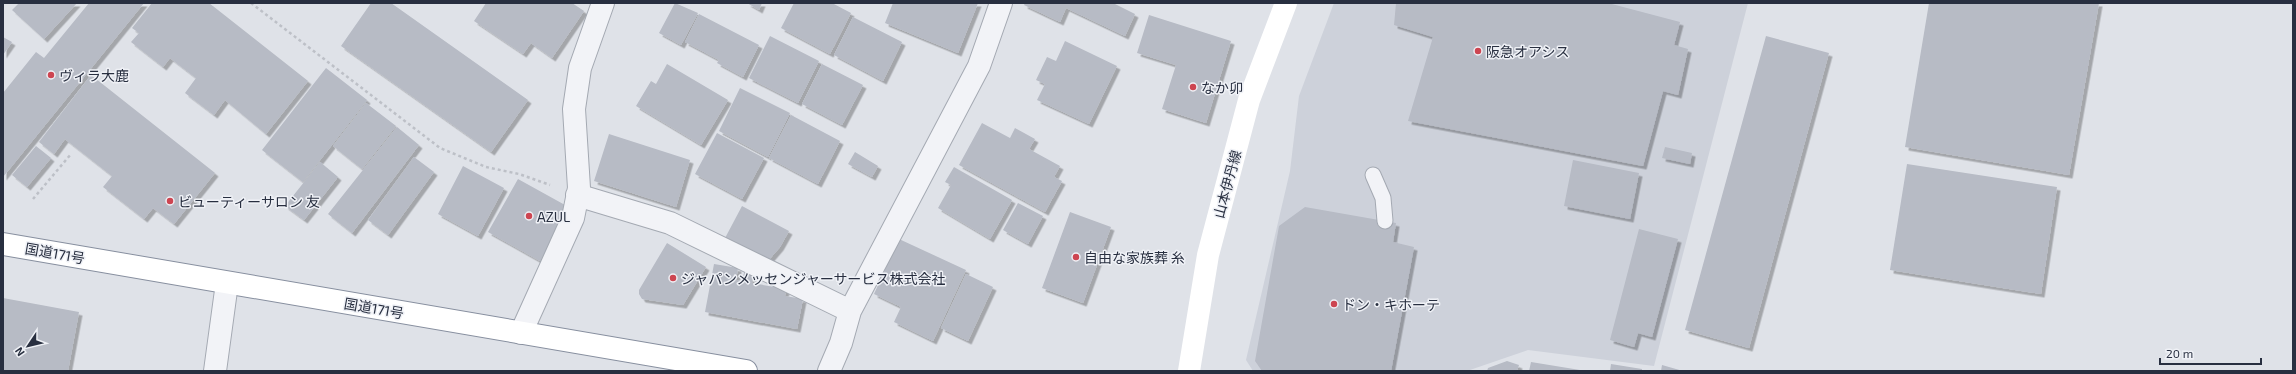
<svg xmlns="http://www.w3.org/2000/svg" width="2296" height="374" font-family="'Exo 2','Noto Sans JP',sans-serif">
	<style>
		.built { fill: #cdd1da }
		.building { fill: #b7bbc5; filter: url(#shadow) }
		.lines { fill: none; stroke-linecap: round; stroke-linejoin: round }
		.lane-casing { stroke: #a4a9b2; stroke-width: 17 }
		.street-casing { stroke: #a4a9b2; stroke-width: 24 }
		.highway-casing { stroke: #878f9f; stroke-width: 24 }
		.path { stroke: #bdc0c7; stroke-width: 2.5; stroke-dasharray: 3 3; stroke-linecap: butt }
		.lane { stroke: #f2f3f7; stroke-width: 15 }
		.street { stroke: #f2f3f7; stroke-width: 22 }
		.secondary { stroke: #fff; stroke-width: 22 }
		.highway { stroke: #fff; stroke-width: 22 }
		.poi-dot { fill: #cd4551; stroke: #eff1f6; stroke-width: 1.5 }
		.labels { text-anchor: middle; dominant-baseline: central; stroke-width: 3; stroke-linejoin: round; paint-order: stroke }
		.poi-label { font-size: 14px; fill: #282f40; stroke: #eff1f6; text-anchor: start }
		.street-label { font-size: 14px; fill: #282f40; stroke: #eff1f6 }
	</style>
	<defs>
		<filter id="shadow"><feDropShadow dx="3.5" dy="3.5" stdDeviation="0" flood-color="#0004"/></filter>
	</defs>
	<rect width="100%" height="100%" fill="#dfe2e8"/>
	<path class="built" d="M 1334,3 L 1748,3 L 1654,366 L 1528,350 L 1467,371 L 1253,371 L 1246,360 L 1290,171 L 1299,96 Z"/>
	<path class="building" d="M 19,3 L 77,3 L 44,39 L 12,10 Z
		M 89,3 L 144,3 L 3,177 L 3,93 L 36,52 L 44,58 Z
		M 152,3 L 209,3 L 308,81 L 266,134 L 225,100 L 214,115 L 185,93 L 196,78 L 170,58 L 163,67 L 131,42 L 139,33 L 132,28 Z
		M 371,3 L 391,3 L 528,100 L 491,152 L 341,46 Z
		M 486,3 L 572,3 L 584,11 L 552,58 L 531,43 L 523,54 L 474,21 Z
		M 675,3 L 698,13 L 681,45 L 659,33 Z
		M 747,3 L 762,3 L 759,10 Z
		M 794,3 L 832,3 L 851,13 L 830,54 L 781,28 Z
		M 893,3 L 978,3 L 958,53 L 885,23 Z
		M 1025,3 L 1113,3 L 1135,14 L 1125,36 L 1066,8 L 1060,22 L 1024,5 Z
		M 1396,3 L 1608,3 L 1680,22 L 1674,45 L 1688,49 L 1678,95 L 1663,91 L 1643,166 L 1408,121 L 1433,37 L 1394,25 Z
		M 1929,3 L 2099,3 L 2069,175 L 1905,147 Z
		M 699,14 L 759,45 L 743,77 L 717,63 L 719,60 L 685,42 Z
		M 1149,15 L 1231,41 L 1206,123 L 1162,109 L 1176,65 L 1137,53 Z
		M 853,17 L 902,42 L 883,81 L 834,55 Z
		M 770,36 L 819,61 L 798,103 L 749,78 Z
		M 1766,36 L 1829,53 L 1749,348 L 1685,330 Z
		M 3,37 L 12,42 L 3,55 Z
		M 1065,41 L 1117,66 L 1089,124 L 1037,100 L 1045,84 L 1036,80 L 1047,57 L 1056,61 Z
		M 667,64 L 728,100 L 701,145 L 636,106 L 651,81 L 656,84 Z
		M 822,64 L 863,85 L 842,125 L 802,104 Z
		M 326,68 L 367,100 L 303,182 L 262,150 Z
		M 91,75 L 215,173 L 174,224 L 153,208 L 144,219 L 103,187 L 112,176 L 65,139 L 54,154 L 39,142 Z
		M 740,88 L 790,113 L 768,157 L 719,131 Z
		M 366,103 L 396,126 L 362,169 L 333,146 Z
		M 791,115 L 840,141 L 818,184 L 769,158 Z
		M 982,123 L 1010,138 L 1015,128 L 1035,139 L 1029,149 L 1060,166 L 1054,177 L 1062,181 L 1045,212 L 959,165 Z
		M 397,127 L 419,145 L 352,233 L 328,214 Z
		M 717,133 L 764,158 L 742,199 L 695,174 Z
		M 609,134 L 690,160 L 676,207 L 594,181 Z
		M 36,146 L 51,158 L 27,187 L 12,175 Z
		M 1665,147 L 1692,153 L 1690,164 L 1662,158 Z
		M 855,152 L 878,166 L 872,177 L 848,164 Z
		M 414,157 L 434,172 L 388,235 L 368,220 Z
		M 1573,160 L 1639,173 L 1630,219 L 1564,206 Z
		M 320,162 L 338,177 L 304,220 L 285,206 Z
		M 1907,164 L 2057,187 L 2041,294 L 1890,270 Z
		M 463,166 L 504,188 L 478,236 L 438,214 Z
		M 954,167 L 1012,200 L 990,239 L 938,208 L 951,185 L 945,182 Z
		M 518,179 L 565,205 L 559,228 L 540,261 L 488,232 Z
		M 1018,203 L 1043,216 L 1028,244 L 1003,230 Z
		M 742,206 L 789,231 L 780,247 L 768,261 L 724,240 Z
		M 1305,207 L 1396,223 L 1393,242 L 1414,247 L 1391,371 L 1262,371 L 1255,361 L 1279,226 Z
		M 1070,212 L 1111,227 L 1083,303 L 1042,288 Z
		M 1639,229 L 1678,239 L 1652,337 L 1638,333 L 1634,347 L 1610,340 Z
		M 899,239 L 966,270 L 933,341 L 894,322 L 901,307 L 874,294 Z
		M 667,243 L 706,267 L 683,305 L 642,299 L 639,294 L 639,290 Z
		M 714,264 L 738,268 L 736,280 L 741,281 L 745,271 L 753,275 L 752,283 L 786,289 L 785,296 L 803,299 L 797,329 L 705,312 Z
		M 966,274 L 993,287 L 968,341 L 941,328 Z
		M 3,298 L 79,312 L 68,371 L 3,371 Z
		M 1507,361 L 1519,365 L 1517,371 L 1487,371 L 1488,368 Z
		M 1531,362 L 1580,370 L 1580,371 L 1529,371 Z
		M 1611,364 L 1642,369 L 1642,371 L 1610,371 Z
		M 1662,365 L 1683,371 L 1661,371 Z"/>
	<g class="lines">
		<defs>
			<path id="lane" d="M 1373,175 L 1383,198 L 1385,221"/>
			<path id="street" d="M 577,195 L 670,223 L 850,311
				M 521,333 L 573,218 L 579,188 L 574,109 L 580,68 L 603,3
				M 215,371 L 227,283
				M 829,371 L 841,343 L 850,311 L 979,66 L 1001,3"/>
			<path id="highway" d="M 3,244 L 746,371"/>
		</defs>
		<use href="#lane" class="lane-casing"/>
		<use href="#street" class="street-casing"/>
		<use href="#highway" class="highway-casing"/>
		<path class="path" d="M 251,3 L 440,148 L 486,167 L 519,174 L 550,185
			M 33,199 L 71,154"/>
		<use href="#lane" class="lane"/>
		<use href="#street" class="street"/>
		<path class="secondary" d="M 1189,371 L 1208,255 L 1249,100 L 1286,3"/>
		<use href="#highway" class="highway"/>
	</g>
	<g class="poi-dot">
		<circle cx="1478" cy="51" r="4"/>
		<circle cx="51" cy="75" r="4"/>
		<circle cx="1193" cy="87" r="4"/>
		<circle cx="170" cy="201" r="4"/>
		<circle cx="529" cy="216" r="4"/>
		<circle cx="1076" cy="257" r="4"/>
		<circle cx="673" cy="278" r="4"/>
		<circle cx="1334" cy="304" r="4"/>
	</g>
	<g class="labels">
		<g class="poi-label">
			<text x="1486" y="51">阪急オアシス</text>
			<text x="59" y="75">ヴィラ大鹿</text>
			<text x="1201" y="87">なか卯</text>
			<text x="178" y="201">ビューティーサロン 友</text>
			<text x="537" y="216">AZUL</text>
			<text x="1084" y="257">自由な家族葬 糸</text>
			<text x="681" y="278">ジャパンメッセンジャーサービス株式会社</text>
			<text x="1342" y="304">ドン・キホーテ</text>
		</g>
		<g class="street-label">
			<text transform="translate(1227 184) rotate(-75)">山本伊丹線</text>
			<text transform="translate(55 253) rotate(10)">国道171号</text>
			<text transform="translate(374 308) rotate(10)">国道171号</text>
		</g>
	</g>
	<rect width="2296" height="374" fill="none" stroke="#282f40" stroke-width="8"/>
	<g transform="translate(28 346) rotate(235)" stroke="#eff1f6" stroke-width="3" paint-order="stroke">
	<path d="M0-3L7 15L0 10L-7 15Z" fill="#282f40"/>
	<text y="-6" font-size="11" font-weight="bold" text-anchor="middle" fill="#282f40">N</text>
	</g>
	<path d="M2160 358v6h101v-6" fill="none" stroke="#282f40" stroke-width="2"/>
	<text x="2166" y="358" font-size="12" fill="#282f40" stroke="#eff1f6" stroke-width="3" paint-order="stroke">20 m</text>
</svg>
